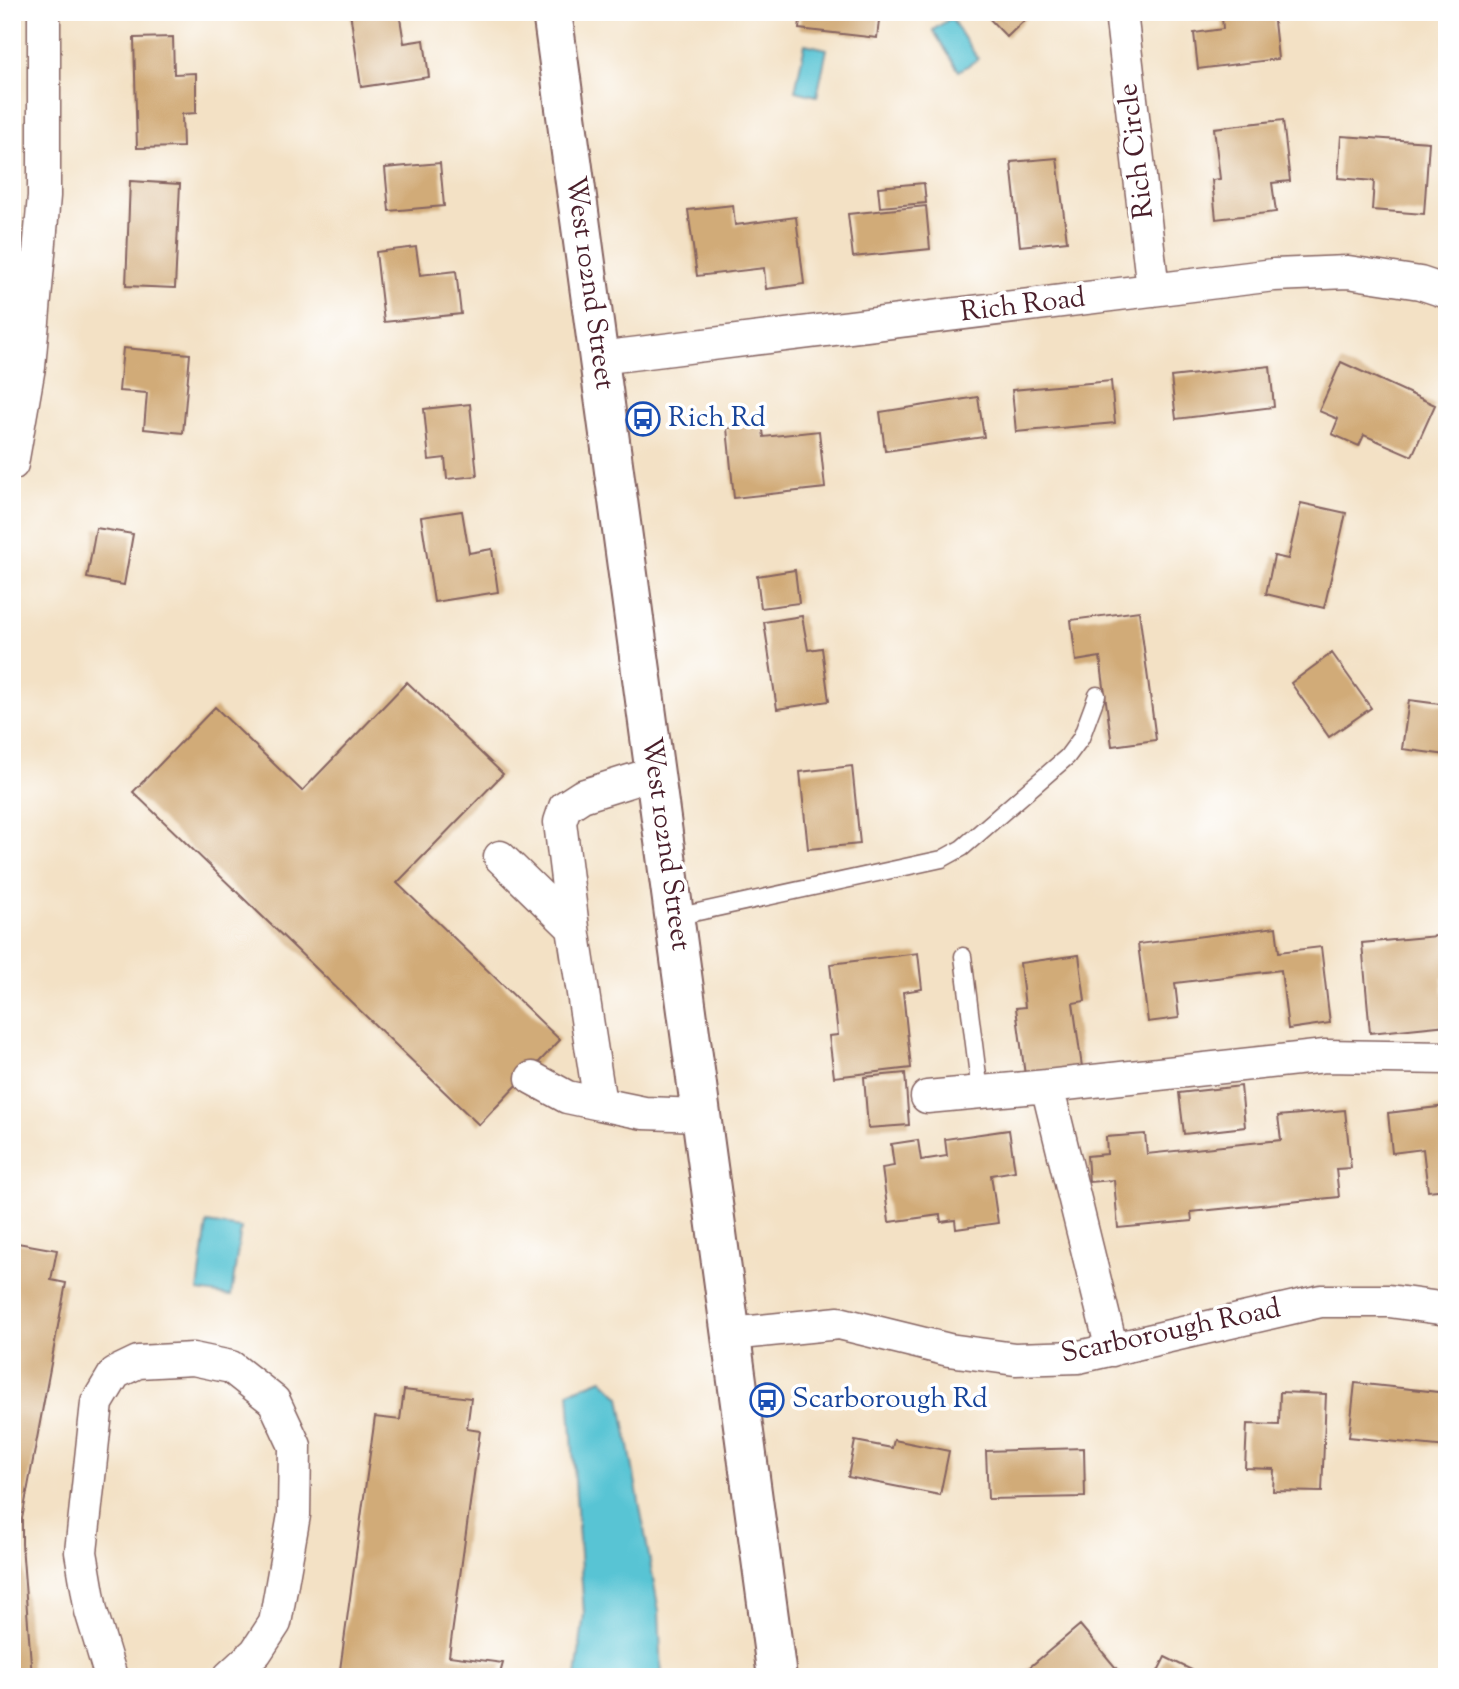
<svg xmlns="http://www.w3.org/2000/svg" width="1459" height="1689" font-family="'Sorts Mill Goudy',serif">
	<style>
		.water { fill: #59c4d4; stroke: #527280; stroke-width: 2 }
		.building { fill: #d1ab78 }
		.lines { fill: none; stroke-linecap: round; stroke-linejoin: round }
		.service-casing { stroke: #856361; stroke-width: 19 }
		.minor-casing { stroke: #856361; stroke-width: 35 }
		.tertiary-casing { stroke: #856361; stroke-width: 42 }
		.service { stroke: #fff; stroke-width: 16 }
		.minor { stroke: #fff; stroke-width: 32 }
		.tertiary { stroke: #fff; stroke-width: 38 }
		.labels { text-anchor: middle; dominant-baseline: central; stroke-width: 7; stroke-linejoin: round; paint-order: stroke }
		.street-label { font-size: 28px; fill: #4a1f2b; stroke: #fff }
		.transit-label { font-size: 28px; fill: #164399; stroke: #fff; text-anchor: start }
	</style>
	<rect width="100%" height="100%" fill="#fff"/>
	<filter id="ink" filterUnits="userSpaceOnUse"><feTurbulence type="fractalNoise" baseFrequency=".0143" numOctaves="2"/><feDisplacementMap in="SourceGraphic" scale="14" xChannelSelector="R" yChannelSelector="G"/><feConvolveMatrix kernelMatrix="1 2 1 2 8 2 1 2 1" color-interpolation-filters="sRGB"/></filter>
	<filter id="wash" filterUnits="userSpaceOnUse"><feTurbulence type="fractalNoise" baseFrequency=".00686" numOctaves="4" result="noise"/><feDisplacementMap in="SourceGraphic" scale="28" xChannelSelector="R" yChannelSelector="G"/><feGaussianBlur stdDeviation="1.57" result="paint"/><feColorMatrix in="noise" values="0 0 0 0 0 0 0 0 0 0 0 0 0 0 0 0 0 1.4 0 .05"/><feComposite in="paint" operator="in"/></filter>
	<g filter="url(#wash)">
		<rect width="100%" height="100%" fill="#f3e1c5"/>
		<path class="water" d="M 951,18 L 978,59 L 959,71 L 933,30 Z
			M 805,44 L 827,49 L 817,96 L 795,91 Z
			M 207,1223 L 241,1228 L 231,1296 L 198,1291 Z
			M 602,1379 L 620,1397 L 659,1611 L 662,1677 L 576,1677 L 584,1614 L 569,1392 Z"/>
		<g id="blocks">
			<path class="building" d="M 350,12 L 399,12 L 404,43 L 424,40 L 429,77 L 361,87 Z
				M 801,12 L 880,12 L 877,38 L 799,29 Z
				M 983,12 L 1033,12 L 1007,37 Z
				M 1191,12 L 1273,12 L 1278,59 L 1198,69 L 1194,33 L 1223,29 L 1222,17 L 1192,20 Z
				M 173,37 L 174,74 L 196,73 L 196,113 L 182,114 L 183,147 L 137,148 L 134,38 Z
				M 1283,120 L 1290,181 L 1272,183 L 1276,212 L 1216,219 L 1212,180 L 1220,179 L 1214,128 Z
				M 1341,136 L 1429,142 L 1424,214 L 1372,210 L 1374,181 L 1338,178 Z
				M 1057,158 L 1067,241 L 1020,246 L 1011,162 Z
				M 440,163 L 444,206 L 389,211 L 385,168 Z
				M 130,181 L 180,184 L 175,288 L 126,286 Z
				M 924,183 L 926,203 L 880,207 L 878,187 Z
				M 733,205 L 735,225 L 796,217 L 804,284 L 766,289 L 764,268 L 697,276 L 688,210 Z
				M 926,206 L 930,249 L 853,257 L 848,214 Z
				M 416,247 L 420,275 L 456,271 L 461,314 L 384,322 L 376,252 Z
				M 123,348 L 190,354 L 183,433 L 144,429 L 147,393 L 119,391 Z
				M 1341,362 L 1435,405 L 1412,456 L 1364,435 L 1359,446 L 1332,434 L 1338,419 L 1319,411 Z
				M 1270,366 L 1274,407 L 1176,419 L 1171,377 Z
				M 1111,381 L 1115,423 L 1016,432 L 1012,390 Z
				M 978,397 L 984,437 L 885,451 L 880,412 Z
				M 470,404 L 477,476 L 447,479 L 445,458 L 429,460 L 424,409 Z
				M 762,424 L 764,437 L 819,431 L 825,488 L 734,498 L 727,428 Z
				M 1301,503 L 1346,513 L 1324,608 L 1266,594 L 1274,556 L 1288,559 Z
				M 462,511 L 469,553 L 492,549 L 498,592 L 434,602 L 421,517 Z
				M 96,528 L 133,534 L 124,585 L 87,578 Z
				M 795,570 L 799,603 L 761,608 L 757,576 Z
				M 1139,611 L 1156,740 L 1112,746 L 1100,657 L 1076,661 L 1071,620 Z
				M 802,616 L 808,650 L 822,648 L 829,701 L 777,709 L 764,622 Z
				M 1332,653 L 1371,708 L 1329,737 L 1291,683 Z
				M 407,682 L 503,774 L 397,883 L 560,1040 L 479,1125 L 133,792 L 215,707 L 302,791 Z
				M 1409,700 L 1447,705 L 1447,755 L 1402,749 Z
				M 852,766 L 860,844 L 808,849 L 800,772 Z
				M 1276,927 L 1279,952 L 1321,947 L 1330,1023 L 1288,1029 L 1281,970 L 1175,983 L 1179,1018 L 1148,1022 L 1138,944 Z
				M 1447,935 L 1447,978 L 1442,978 L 1447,1025 L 1370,1033 L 1362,943 Z
				M 918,953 L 922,989 L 903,992 L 911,1068 L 834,1077 L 829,1036 L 838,1035 L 830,964 Z
				M 1079,955 L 1085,1001 L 1073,1003 L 1082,1067 L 1025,1075 L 1016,1008 L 1025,1007 L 1020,963 Z
				M 905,1073 L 909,1125 L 868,1128 L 864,1077 Z
				M 1241,1086 L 1245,1127 L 1184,1134 L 1179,1093 Z
				M 1447,1106 L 1447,1189 L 1428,1191 L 1423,1149 L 1392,1153 L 1388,1113 Z
				M 1345,1110 L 1351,1168 L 1336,1169 L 1339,1197 L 1191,1212 L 1192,1221 L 1118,1228 L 1114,1180 L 1089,1182 L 1087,1156 L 1107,1154 L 1106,1137 L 1145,1134 L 1147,1154 L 1281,1140 L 1278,1116 Z
				M 1009,1130 L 1015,1171 L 991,1175 L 998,1223 L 956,1229 L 955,1220 L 941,1222 L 940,1215 L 889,1222 L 882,1168 L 894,1166 L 891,1144 L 918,1140 L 921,1160 L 947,1156 L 945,1139 Z
				M 12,1242 L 57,1250 L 51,1280 L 66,1283 L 22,1519 L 22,1544 L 32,1677 L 12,1677 Z
				M 1355,1383 L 1447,1393 L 1447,1447 L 1349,1437 Z
				M 404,1390 L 471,1398 L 467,1429 L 480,1431 L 449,1656 L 503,1663 L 499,1677 L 339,1677 L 375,1417 L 400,1420 Z
				M 1280,1392 L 1326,1394 L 1322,1492 L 1273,1491 L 1274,1469 L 1245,1468 L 1247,1424 L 1279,1425 Z
				M 894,1440 L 949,1451 L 940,1495 L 848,1477 L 855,1441 L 892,1448 Z
				M 1084,1448 L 1085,1497 L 988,1499 L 986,1451 Z
				M 1080,1625 L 1121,1674 L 1117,1677 L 1018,1677 Z
				M 1165,1657 L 1206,1677 L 1155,1677 Z"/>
		</g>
	</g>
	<g filter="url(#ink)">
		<use href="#blocks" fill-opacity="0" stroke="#856361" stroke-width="2"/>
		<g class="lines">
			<defs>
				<path id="service" d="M 675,917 L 942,859 L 962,848 L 1067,757 L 1081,738 L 1097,695
					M 963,956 L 980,1092"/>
				<path id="minor" d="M 1121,12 L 1153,290
					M 599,358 L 1274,275 L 1348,272 L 1420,283 L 1447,292
					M 12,464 L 29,367 L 44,196 L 44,12
					M 655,773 L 582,796 L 565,807 L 560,822 L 573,928 L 600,1104 L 644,1113 L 702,1115
					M 500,857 L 573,928
					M 532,1078 L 567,1097 L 600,1104
					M 927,1097 L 1047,1086
					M 731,1334 L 839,1323 L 949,1350 L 1015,1359 L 1079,1357 L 1321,1301 L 1389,1301 L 1447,1309
					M 1112,1350 L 1047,1086 L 1325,1056 L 1447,1058
					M 111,1677 L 91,1611 L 81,1552 L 97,1403 L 115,1373 L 138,1362 L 193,1359 L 231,1367 L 274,1401 L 295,1446 L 294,1515 L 275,1623 L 256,1652 L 229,1677"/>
				<path id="tertiary" d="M 552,12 L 777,1677"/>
			</defs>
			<use href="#service" class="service-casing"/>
			<use href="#minor" class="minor-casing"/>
			<use href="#tertiary" class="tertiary-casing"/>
			<use href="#service" class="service"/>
			<use href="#minor" class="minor"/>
			<use href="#tertiary" class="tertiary"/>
		</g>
	</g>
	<defs>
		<symbol id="bus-ring" viewBox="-11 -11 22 22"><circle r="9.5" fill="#fff" stroke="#1a4fb4" stroke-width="1.5"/><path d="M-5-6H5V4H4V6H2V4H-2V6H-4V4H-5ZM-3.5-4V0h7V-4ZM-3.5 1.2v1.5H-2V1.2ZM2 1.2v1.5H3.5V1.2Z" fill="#1a4fb4"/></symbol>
	</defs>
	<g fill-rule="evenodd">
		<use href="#bus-ring" x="624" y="400" width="38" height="38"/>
		<use href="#bus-ring" x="748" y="1381" width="38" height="38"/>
	</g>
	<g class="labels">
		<g class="street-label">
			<text transform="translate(1137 151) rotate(-97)">Rich Circle</text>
			<text transform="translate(589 283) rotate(82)">West 102nd Street</text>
			<text transform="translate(1023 306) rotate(-7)">Rich Road</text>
			<text transform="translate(665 844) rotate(82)">West 102nd Street</text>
			<text transform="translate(1171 1332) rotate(-12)">Scarborough Road</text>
		</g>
		<g class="transit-label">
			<text x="668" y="419">Rich Rd</text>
			<text x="792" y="1400">Scarborough Rd</text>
		</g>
	</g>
	<rect width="1459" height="1689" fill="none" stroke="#fff" stroke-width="42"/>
</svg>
